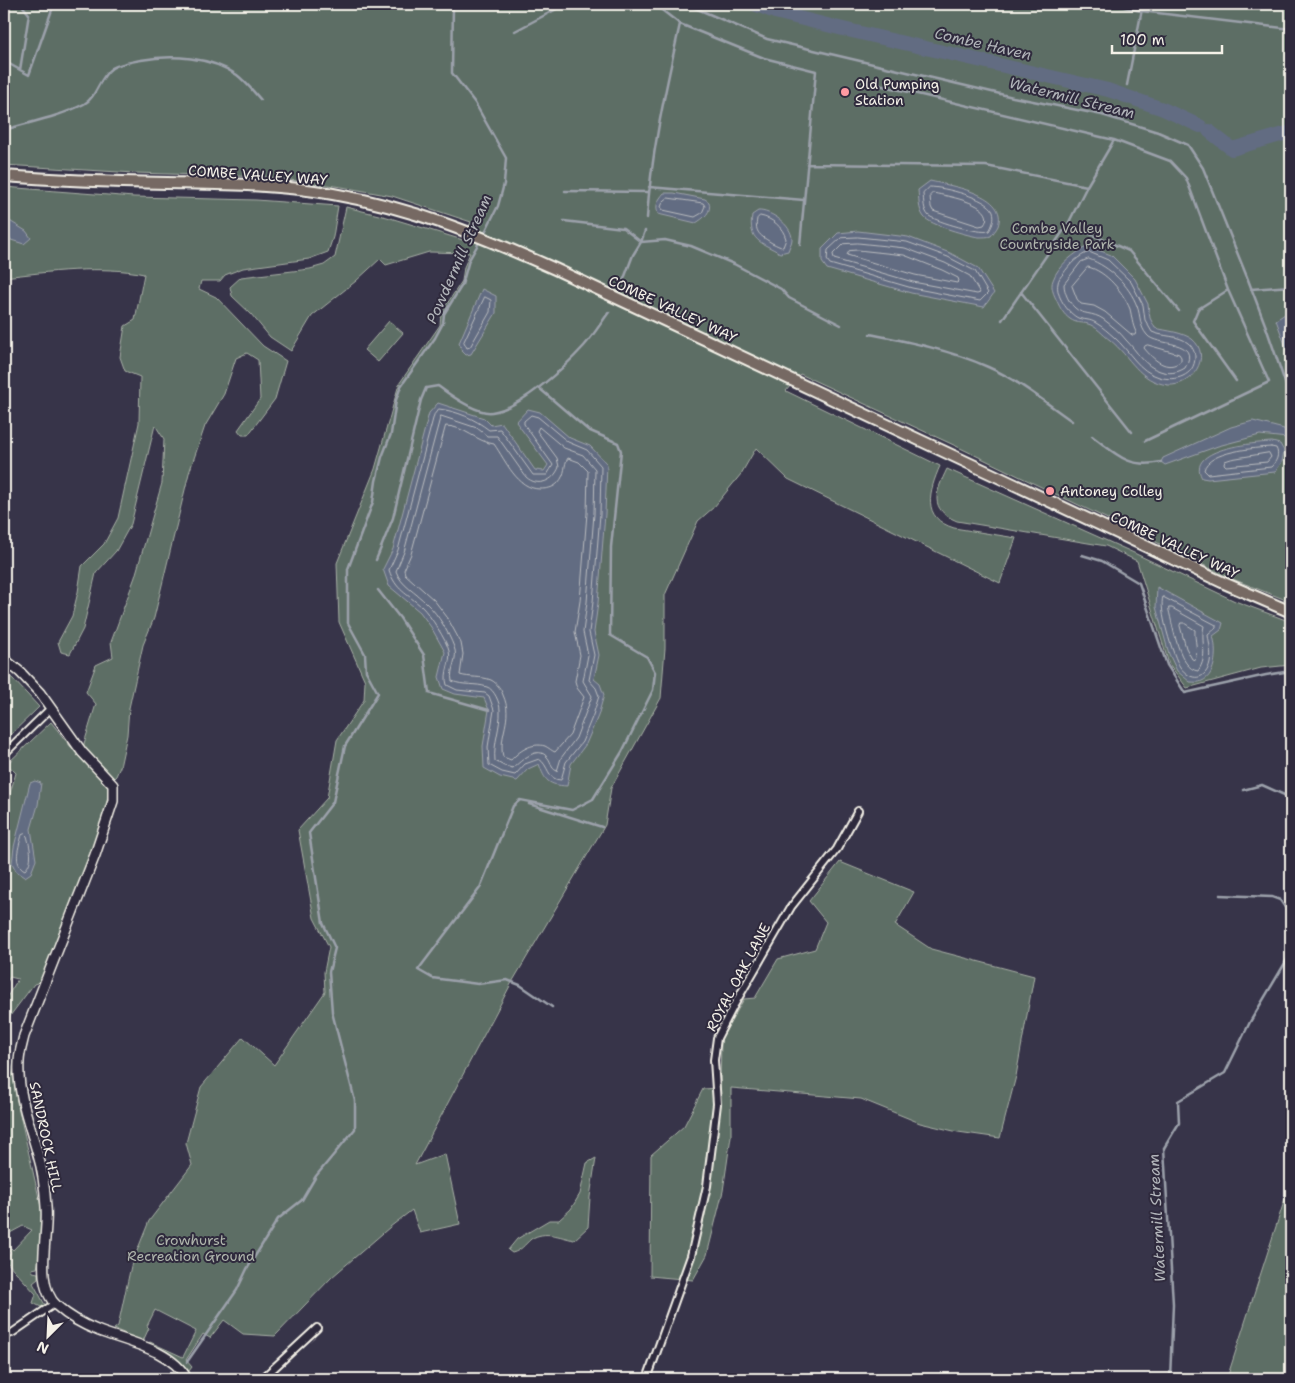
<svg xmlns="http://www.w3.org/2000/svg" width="1295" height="1383" font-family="'Shantell Sans',sans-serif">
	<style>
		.green { fill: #5d6e65; stroke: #a8b0a6 }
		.water { fill: #626c82; stroke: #9ca1ab }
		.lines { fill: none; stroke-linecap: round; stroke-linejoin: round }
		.shore { stroke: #babcbf; stroke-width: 1 }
		.stream { stroke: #9ca1ab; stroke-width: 2.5 }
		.river { stroke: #626c82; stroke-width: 14 }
		.street-casing { stroke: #f4f1e8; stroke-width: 10 }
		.secondary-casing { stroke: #f4f1e8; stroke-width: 12 }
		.primary-casing { stroke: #f4f1e8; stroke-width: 14 }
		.street { stroke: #2f2a3d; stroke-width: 6 }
		.secondary { stroke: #2f2a3d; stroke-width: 9 }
		.primary { stroke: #766964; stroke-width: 10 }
		.poi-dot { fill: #ff9aa2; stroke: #2f2a3d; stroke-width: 2 }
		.labels { text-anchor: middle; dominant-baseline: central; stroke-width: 4; stroke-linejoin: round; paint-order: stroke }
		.poi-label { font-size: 14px; fill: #f4f1e8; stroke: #2f2a3d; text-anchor: start }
		.street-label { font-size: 14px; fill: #f4f1e8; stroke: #2f2a3d }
		.park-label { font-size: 14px; fill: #b0b6ad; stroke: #2f2a3d }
		.water-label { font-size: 15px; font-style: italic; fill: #b2b5ba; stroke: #2f2a3d }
	</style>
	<rect width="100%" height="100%" fill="#373449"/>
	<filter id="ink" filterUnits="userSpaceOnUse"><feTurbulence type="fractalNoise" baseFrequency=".02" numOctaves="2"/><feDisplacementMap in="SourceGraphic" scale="10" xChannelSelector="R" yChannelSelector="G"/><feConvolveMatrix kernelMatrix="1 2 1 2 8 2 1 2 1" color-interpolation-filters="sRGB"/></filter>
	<g filter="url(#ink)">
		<path class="green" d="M 4,4 L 1291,4 L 1291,602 L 1230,578 L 1154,541 L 1154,533 L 1148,530 L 1141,535 L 958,447 L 800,374 L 786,391 L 940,466 C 929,491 921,518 954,528 L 1016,538 L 1000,583 L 788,479 L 756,448 L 741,474 L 714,507 L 698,521 L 665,595 L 665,648 L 661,698 L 611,788 L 605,825 L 511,984 L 415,1165 L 445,1154 L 460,1224 L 420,1233 L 412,1210 L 390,1227 L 332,1277 L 275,1336 L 243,1334 L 224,1320 L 210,1338 L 203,1334 L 186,1360 L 192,1367 L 189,1371 L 176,1358 L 147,1344 L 150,1342 L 183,1357 L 196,1331 L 155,1310 L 147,1326 L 149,1328 L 143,1341 L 114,1329 L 118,1326 L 131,1266 L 149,1221 L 192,1165 L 186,1143 L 201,1087 L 243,1037 L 274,1065 L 325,992 L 324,972 L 329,947 L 314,918 L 298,830 L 327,798 L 337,740 L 364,700 L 365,681 L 339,622 L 337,563 L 375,469 L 399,384 L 440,325 L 441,313 L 462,281 L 464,267 L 470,253 L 429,252 L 386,265 L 380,259 L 356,281 L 312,316 L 291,351 L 270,337 L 251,314 L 232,296 L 230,287 L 241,277 L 310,269 L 324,265 L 335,257 L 346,207 L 387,217 L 463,240 L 471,222 L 392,196 L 342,187 L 268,177 L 135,173 L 4,165 Z
			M 4,187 L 134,197 L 256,200 L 338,206 L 333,237 L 328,252 L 309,259 L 243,268 L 225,275 L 220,281 L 201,281 L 199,289 L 216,297 L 263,346 L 286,361 L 275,399 L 248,435 L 242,435 L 238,430 L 260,399 L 258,360 L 247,353 L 236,358 L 224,394 L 205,426 L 189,473 L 154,618 L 143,645 L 129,708 L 127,735 L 120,767 L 116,776 L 113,779 L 83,747 L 96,704 L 86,692 L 96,665 L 113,657 L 111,642 L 135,577 L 162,483 L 164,439 L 155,425 L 131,524 L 116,551 L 96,573 L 83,629 L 70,654 L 61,652 L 58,642 L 72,616 L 78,592 L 82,566 L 104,544 L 118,518 L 139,423 L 140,377 L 125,371 L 120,357 L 125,326 L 135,320 L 144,274 C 102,265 46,272 4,277 Z
			M 389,321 L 403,333 L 378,362 L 364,350 Z
			M 947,469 L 1134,553 L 1235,601 L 1291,622 L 1291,665 L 1261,668 L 1187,688 L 1169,664 L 1137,561 L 1106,546 L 957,521 C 928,509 936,492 947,469 Z
			M 4,672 L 13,679 L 39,707 L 4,741 Z
			M 51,722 L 74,751 L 108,786 L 107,805 L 101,825 L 43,981 L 34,984 L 4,1024 L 4,1002 L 18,979 L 10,977 L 4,986 L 4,813 L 16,773 L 7,764 Z
			M 840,862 L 914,892 L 895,925 L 931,949 L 1034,976 L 1016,1076 L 1000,1138 L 958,1132 L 920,1123 L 861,1099 L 731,1088 L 731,1136 L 723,1191 L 707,1255 L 693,1280 L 650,1276 L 651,1155 L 684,1126 L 703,1089 L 720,1088 L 721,1039 L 744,999 L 755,998 L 778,959 L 815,949 L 826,922 L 809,901 Z
			M 4,1062 L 11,1066 L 17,1102 L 42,1211 L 40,1256 L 37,1268 L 32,1269 L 33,1272 L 38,1273 L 38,1279 L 33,1283 L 45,1305 L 41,1307 L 33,1303 L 36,1294 L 5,1260 L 11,1253 L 8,1250 L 11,1248 L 13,1250 L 32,1230 L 23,1226 L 8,1234 L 4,1239 Z
			M 596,1158 L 590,1197 L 588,1227 L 574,1240 C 560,1237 545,1230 531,1239 C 525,1244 521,1251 512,1253 L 508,1250 L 517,1239 L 549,1220 L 559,1220 L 571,1209 L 580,1194 L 587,1163 Z
			M 1291,1180 L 1291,1379 L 1230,1379 L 1229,1372 Z"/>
		<path class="water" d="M 930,181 C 951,186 1009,194 998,226 C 996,230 993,233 991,236 C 988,237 983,237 979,237 C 969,236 930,225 924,217 C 918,209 919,199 918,190 Z
			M 664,193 L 674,193 L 705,199 L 709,202 C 712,212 704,218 696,223 L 658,214 C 655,205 658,200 664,193 Z
			M 758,211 C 770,210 792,225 792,239 C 792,243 789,247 788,251 L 780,253 C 761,242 748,241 752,215 Z
			M 8,220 L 26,231 L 31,238 L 24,244 L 11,240 L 4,228 L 4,221 Z
			M 858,231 L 908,237 L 950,253 L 978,268 L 994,293 L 984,307 L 911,293 L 827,269 L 822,262 L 822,249 L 838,233 Z
			M 1088,246 L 1111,255 L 1135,279 L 1148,304 L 1150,318 L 1155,328 C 1167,331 1182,332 1192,339 C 1213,356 1192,387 1168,385 C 1138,381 1131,357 1110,340 C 1103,335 1096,326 1088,324 C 1082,322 1077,324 1070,319 C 1064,315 1060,308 1057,301 C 1054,295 1050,287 1053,280 C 1058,265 1075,253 1088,246 Z
			M 482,289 L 496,296 L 496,313 L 471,354 L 466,355 L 462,351 L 459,343 Z
			M 1291,305 L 1291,357 L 1287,350 L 1276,320 L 1285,314 Z
			M 438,403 L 484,418 L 491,425 L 502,423 L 535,470 L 544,471 L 548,465 L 516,422 L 528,409 L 540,412 L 570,438 L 590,446 L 607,464 L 605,514 L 598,603 L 594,632 L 599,655 L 594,679 L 600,684 L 604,695 L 598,716 L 586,744 L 571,764 L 567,786 C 548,785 545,781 539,764 L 528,769 L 517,781 L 500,777 L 484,768 L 483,746 L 489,710 L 484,698 L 455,694 L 443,689 L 439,677 L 445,652 L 431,627 L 420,612 L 389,586 L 383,569 L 393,549 L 429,413 Z
			M 1253,421 L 1284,429 L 1288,435 L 1287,438 L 1260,435 L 1218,446 L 1165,465 L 1161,462 L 1163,458 L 1231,427 Z
			M 1272,442 L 1280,444 L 1284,451 L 1282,462 L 1275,472 L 1208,479 L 1202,478 C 1185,448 1254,443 1272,442 Z
			M 1157,587 L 1223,623 L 1221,630 L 1213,636 C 1217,648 1217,675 1202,681 C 1199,683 1194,682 1190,682 L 1177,671 L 1169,654 L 1156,607 Z
			M 35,781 L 41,783 L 38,805 L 31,829 L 36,860 L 31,873 L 25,877 L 16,871 L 12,863 L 14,847 L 30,783 Z"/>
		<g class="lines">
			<path class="shore" d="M 930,187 C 943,187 988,198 993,211 C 995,218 993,225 989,231 C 979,234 938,222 929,216 C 923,210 924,201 923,194 Z
				M 933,193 C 946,196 999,204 984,225 L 979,226 L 933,211 L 931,207 L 930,196 Z
				M 668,198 L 703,203 L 705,206 L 702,213 L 695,217 L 663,210 L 661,207 L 663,202 Z
				M 760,216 C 772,218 783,227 786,239 L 783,247 C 779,247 777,245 772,243 C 761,236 754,233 757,219 Z
				M 858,237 L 907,242 L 948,257 L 975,271 L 988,293 L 980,301 L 912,288 L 830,264 L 827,260 L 828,250 L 841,238 Z
				M 858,243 L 905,248 L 945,263 L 970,276 L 980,293 L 977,294 L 913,282 L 834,259 L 833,254 L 843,244 Z
				M 858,250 L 904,255 L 942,270 L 958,278 L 959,281 L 957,283 L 915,275 L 847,255 L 849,251 Z
				M 1089,252 L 1108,260 L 1131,282 L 1143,305 L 1145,320 L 1152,332 C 1163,337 1179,335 1188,343 C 1192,346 1195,352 1195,357 C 1195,376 1175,382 1159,377 C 1138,371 1130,351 1114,337 C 1108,332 1103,327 1096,323 C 1090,319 1084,320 1078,318 C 1068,313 1055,295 1058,283 C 1058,280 1061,276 1063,274 C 1070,264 1078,256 1089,252 Z
				M 1089,259 C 1110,267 1129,285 1137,306 C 1141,316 1139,326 1147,335 C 1156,347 1202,338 1185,368 C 1177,373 1169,374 1160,371 C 1144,366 1137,351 1126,340 C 1120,332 1111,325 1103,319 C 1093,312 1082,315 1075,308 C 1069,303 1064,292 1064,284 L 1081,262 Z
				M 1088,267 C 1106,271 1123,292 1130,309 C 1132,317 1132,324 1136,332 L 1135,335 L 1132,335 L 1105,312 L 1094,306 L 1081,304 L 1077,299 L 1072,286 Z
				M 485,297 L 491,300 L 490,312 L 470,347 L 467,348 L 464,342 Z
				M 1148,345 L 1179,354 L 1181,357 L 1181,361 C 1167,373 1153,359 1144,348 L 1145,346 Z
				M 439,409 C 457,411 475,419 489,430 L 500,429 L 533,475 L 547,475 L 553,465 L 524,424 L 524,421 L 531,415 L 538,417 L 568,442 L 587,450 L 601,466 L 600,514 L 593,602 L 589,632 L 594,655 L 589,680 L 596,688 L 599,696 L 593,715 L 582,742 L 566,762 L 561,780 C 547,780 549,765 539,759 L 525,764 L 515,775 L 502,772 L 489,765 L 488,747 L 494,710 L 489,696 L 485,693 L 457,690 L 447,685 C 443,672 452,662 449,651 C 447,641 430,615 422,607 C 407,593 396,591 389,570 L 398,550 L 434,415 Z
				M 441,416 L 477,428 L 487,436 L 497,436 L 526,477 C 538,488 554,481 559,467 L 557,458 L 537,431 L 539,427 L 564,448 L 583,455 L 595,469 L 594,514 L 587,602 L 583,632 L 588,655 L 583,681 L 592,696 L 576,738 L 561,758 L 557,771 C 550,768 552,763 548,758 C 538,744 521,761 513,768 L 504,766 L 495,761 C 493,743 501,727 500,710 C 500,703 494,689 487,687 C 476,683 463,686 452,681 C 449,669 459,658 454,647 C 448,632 439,615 427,604 C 416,592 401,586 396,571 L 404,552 Z
				M 446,426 C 464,426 477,442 494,444 C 506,461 517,489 540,489 C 547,489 553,488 558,483 C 567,473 563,465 568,458 L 579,462 L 588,471 L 587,513 L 580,601 L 575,632 L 580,655 L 575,681 L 577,688 L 584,697 L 570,735 L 555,752 C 552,751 549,748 545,746 C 532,742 519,751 511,760 L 503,757 C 498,734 514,719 503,695 C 501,689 497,683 491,680 C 481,676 470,678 460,675 L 463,654 L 461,643 L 447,617 L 434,600 L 405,574 L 404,570 L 411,554 Z
				M 1271,447 L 1276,448 C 1280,455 1276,462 1271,467 L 1208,474 L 1204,470 C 1208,451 1255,448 1271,447 Z
				M 1269,453 L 1271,457 L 1267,462 L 1226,466 L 1224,464 L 1225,461 L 1231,459 Z
				M 1163,597 L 1216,625 L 1216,628 L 1208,635 C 1209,644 1212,652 1210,662 C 1206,681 1191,682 1180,667 C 1173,656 1158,608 1163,597 Z
				M 1169,608 L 1172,608 L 1204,626 C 1200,643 1209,655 1198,671 C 1179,669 1173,626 1169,611 Z
				M 1181,623 L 1184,623 L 1195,630 C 1194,640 1199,650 1195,660 L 1192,659 L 1186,648 L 1180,626 Z
				M 25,834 L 27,836 C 30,847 34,861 25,870 C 12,864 19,846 22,835 Z"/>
			<path class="stream" d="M 453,4 L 452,73 L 475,103 L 506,158 L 504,184 L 498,206 L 484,234
				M 654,4 L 680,24 L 764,58 L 816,71 L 800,245
				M 686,4 L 767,39 L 1013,97 L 1102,115 L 1158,132 L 1188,145 L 1203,168 L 1247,277 L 1266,327 L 1291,400
				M 1112,4 L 1141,11 L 1291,29
				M 515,31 L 566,4
				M 4,61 L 29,75 L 54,4
				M 20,70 L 29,14 L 21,4
				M 870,83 L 1114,140 L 1170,161 L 1186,178 L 1228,290 L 1269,382 L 1145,441
				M 1127,85 L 1143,4
				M 4,130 C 30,122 59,117 84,104 C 97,97 99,77 112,68 C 120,63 132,62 141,60 C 172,54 211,57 237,75 C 246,82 253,91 261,100
				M 807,164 L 986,166 L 1087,186
				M 649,187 L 804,200
				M 565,191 L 648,192
				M 647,218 C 651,153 666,88 680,24
				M 564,221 L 623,228 L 641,242 L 665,240 L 691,246 L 734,264 L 781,289 L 789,298 L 841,325
				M 1068,224 L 1129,251 L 1179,311
				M 622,284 L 633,255 L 641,242 L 645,231
				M 1251,289 L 1291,286
				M 1228,290 L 1198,309 L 1193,321 L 1236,381
				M 1021,292 L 1132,432
				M 1002,320 L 1068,224 L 1087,186 L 1114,140
				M 870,334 C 910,342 950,350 988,367 C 1018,380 1045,402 1072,421
				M 539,388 L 588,430 L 618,443 L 621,451 L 611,547 L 610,635 L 647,657 L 655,672 L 653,690 L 622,752 L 593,799 L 572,810 L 520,800 L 513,806 L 480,888 L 418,970 L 432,978 L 478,984 L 507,980 L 520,985 L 552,1007
				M 1092,436 C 1116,454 1128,469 1161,462
				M 1082,555 L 1102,561 L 1139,583 L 1167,665 L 1185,693 L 1266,675 L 1291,671
				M 376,560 L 393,518 L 421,400 L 426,388 L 438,386 C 450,395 477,414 492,412 C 521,408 565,367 584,346 C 593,336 601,323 609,312
				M 378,590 L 400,618 L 424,655 L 429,693 L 489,710
				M 1243,790 L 1262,785 L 1291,798
				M 529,804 L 602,827
				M 1220,895 L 1272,897 L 1280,900 L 1291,916
				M 187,1362 L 237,1290 L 247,1269 L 278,1219 L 302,1200 L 316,1176 L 355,1129 L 355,1101 L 332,1012 L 329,972 L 335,948 L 323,923 L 309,833 L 333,802 L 345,746 L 378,693 L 366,671 L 365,654 L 348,623 L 348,569 L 373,502 L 376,481 L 382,457 L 391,434 L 396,400 L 401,386 L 435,338 L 443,323 L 444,314 L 462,285 L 469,260 L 481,239
				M 1170,1379 L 1173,1304 L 1164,1148 L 1179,1123 L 1178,1101 L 1225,1073 L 1250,1022 L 1291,953"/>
			<path class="river" d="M 754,4 L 775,12 L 843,29 L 1108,90 L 1163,109 L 1200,126
				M 1209,131 L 1232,149 L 1291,132"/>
			<defs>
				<path id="street" d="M 4,754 L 51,708
					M 4,1335 L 12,1333 L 54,1304
					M 262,1379 L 317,1328
					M 647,1379 L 691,1256 L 707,1186 L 717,1104 L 714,1060 L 717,1038 L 733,1007 L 791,907 L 837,849 L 858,811"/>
				<path id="secondary" d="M 4,659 L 20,672 L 40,693 L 82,752 L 113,785 L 113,801 L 95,855 L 24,1036 C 22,1045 19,1054 19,1062 C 17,1094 30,1125 38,1155 C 43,1171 45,1190 46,1207 C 49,1235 33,1284 57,1306 C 69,1317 84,1325 99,1331 C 128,1342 172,1350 187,1379"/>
				<path id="primary" d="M 4,176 C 58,180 113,182 167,183 C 222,184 278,184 333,194 C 414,208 481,236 555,269 L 1224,583 L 1291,612"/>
			</defs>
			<use href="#street" class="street-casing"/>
			<use href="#secondary" class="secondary-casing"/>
			<use href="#primary" class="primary-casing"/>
			<use href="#street" class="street"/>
			<use href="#secondary" class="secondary"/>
			<use href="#primary" class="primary"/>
		</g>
	</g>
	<g class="poi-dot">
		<circle cx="845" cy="92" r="5"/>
		<circle cx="1050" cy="491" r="5"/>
	</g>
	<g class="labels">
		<g class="poi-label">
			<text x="855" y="84">Old Pumping<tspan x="855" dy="16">Station</tspan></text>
			<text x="1060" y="491">Antoney Colley</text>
		</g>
		<g class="street-label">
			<text transform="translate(258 175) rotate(4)">COMBE VALLEY WAY</text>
			<text transform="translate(673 309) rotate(25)">COMBE VALLEY WAY</text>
			<text transform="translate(1175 545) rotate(25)">COMBE VALLEY WAY</text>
			<text transform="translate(738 977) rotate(-62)">ROYAL OAK LANE</text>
			<text transform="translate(46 1137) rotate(78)">SANDROCK HILL</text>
		</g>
		<g class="park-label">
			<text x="1057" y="228">Combe Valley<tspan x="1057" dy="16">Countryside Park</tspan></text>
			<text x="191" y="1240">Crowhurst<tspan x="191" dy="16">Recreation Ground</tspan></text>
		</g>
		<g class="water-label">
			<text transform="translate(983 44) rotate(13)">Combe Haven</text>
			<text transform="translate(1072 98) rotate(14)">Watermill Stream</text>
			<text transform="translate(459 259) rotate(-66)">Powdermill Stream</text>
			<text transform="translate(1157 1218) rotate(-93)">Watermill Stream</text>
		</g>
	</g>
	<rect width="1295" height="1383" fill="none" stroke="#2f2a3d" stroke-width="20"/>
	<rect x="10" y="10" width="1275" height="1363" fill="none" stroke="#f4f1e8" stroke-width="2" filter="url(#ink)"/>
	<g transform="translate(48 1336) rotate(204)" stroke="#2f2a3d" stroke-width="4" paint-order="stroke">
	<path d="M0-4L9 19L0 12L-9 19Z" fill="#f4f1e8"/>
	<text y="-8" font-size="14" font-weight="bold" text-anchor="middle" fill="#f4f1e8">N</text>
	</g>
	<path d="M1112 45v8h110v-8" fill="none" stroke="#f4f1e8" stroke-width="2.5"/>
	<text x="1120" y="45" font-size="15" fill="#f4f1e8" stroke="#2f2a3d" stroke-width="4" paint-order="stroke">100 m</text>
</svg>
